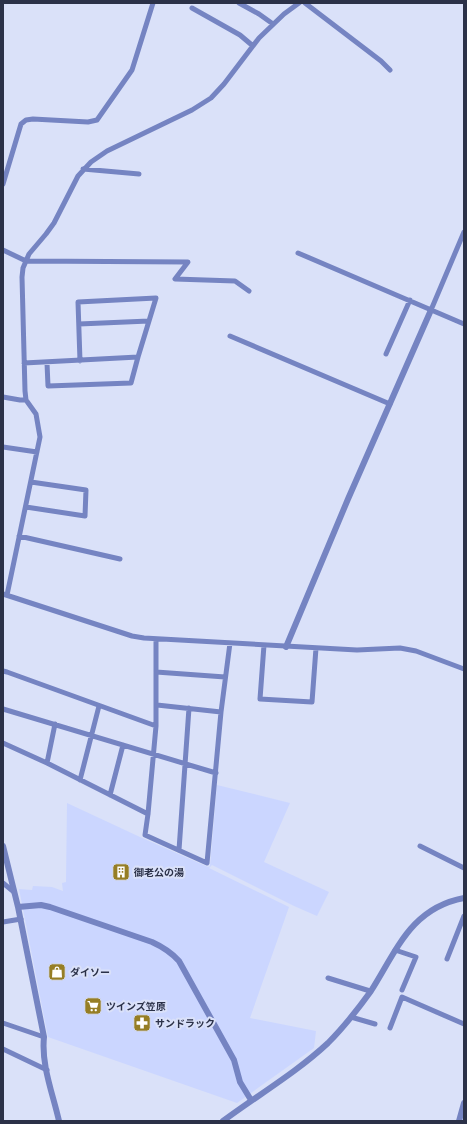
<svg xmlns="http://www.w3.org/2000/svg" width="467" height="1124" font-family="Montserrat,'Noto Sans JP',sans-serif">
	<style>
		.built { fill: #cbd6ff }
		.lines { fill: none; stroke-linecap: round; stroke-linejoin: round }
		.minor { stroke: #7584c2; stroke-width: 5 }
		.tertiary { stroke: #7584c2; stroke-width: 6 }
		.labels { text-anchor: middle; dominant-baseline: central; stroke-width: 4; stroke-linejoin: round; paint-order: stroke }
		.poi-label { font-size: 10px; font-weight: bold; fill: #2b3148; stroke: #dae1f9; text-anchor: start }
	</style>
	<rect width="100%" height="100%" fill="#dae1f9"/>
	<path class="built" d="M 217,785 L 290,803 L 264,862 L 329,892 L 317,916 L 294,906 L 212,865 L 209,868 L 289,907 L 250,1018 L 316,1031 L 314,1048 L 237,1103 L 48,1037 L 19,889 L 32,890 L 33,886 L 52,887 L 63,891 L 62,883 L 66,882 L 67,803 L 140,837 L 208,867 L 210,866 Z"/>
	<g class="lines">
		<path class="minor" d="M 239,3 L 259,14 L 273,24
			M 305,3 L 381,61 L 390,70
			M 192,8 L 240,35 L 253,46
			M 83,169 L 139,174
			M 3,184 L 21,124 L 26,120 L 33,119 L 88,122 L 97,120 L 132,70 L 153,3
			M 3,250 L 26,261 L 188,262 L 175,279 L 235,281 L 249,291
			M 298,253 L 464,324
			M 431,310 L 464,232
			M 79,324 L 149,321
			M 230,336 L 390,404
			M 386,354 L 410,300
			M 80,361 L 78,302 L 156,298 L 138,357
			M 24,363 L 138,357 L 131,383 L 48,386 L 47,363
			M 3,397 L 20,400 L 26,400
			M 3,447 L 37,452
			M 26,507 L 85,516 L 86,490 L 31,482
			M 19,536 L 120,559
			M 3,594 L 132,636 L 144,638 L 357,650 L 400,648 L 416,651 L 464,669
			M 7,595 L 40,437 L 36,414 L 26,400 L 25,391 L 22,277 L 23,268 L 29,254 L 46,234 L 54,223 L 78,176 L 91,162 L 107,151 L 192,110 L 211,98 L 224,84 L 259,38 L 284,14 L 299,3
			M 156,640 L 156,726 L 148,814 L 145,835 L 207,863 L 221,712 L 230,643
			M 264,645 L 260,699 L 312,702 L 316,648
			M 3,671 L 7,672 L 156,726
			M 156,672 L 225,677
			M 157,705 L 221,712
			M 3,709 L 216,773
			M 3,743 L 47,763 L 148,814
			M 47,763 L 55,724
			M 80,780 L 99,706
			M 110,795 L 123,745
			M 420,846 L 464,868
			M 179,850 L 189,708
			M 3,883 L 14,892
			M 3,922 L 21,919
			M 395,950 L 416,957 L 402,990
			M 447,959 L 464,916
			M 328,978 L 370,991
			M 351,1017 L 375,1024
			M 3,1023 L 44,1037
			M 390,1028 L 402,997 L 464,1024
			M 3,1049 L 47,1070"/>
		<path class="tertiary" d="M 286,647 L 348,499 L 431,310
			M 3,846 L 18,907 L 44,1037 C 41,1065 53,1094 59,1121
			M 18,907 L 41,905 L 50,907 L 152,942 C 163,947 171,952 179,961 L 234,1060 L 240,1082 L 251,1100
			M 223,1121 C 258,1095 297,1072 328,1043 C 344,1027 358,1009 371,991 C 397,950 411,908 464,898
			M 459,1121 L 464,1103"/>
	</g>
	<defs>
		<symbol id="building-square" viewBox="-11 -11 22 22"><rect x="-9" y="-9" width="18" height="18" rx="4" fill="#967e25" stroke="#dae1f9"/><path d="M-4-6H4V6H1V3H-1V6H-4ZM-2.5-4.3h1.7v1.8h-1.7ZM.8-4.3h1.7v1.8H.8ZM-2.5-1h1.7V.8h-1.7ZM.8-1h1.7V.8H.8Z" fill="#fff"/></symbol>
		<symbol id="shop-square" viewBox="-11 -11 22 22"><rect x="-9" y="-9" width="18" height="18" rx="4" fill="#967e25" stroke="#dae1f9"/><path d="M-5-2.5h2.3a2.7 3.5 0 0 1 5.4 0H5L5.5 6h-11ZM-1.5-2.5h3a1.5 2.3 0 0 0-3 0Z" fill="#fff"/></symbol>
		<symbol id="supermarket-square" viewBox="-11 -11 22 22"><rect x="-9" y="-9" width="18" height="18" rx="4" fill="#967e25" stroke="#dae1f9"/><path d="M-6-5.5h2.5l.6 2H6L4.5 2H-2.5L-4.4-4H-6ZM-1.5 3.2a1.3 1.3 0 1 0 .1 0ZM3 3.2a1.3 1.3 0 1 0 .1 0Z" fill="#fff"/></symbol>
		<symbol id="pharmacy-square" viewBox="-11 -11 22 22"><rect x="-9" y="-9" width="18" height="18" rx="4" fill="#967e25" stroke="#dae1f9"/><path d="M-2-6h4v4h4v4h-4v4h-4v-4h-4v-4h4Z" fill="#fff"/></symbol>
	</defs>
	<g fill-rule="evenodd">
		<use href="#building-square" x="111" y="862" width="20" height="20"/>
		<use href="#shop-square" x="47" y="962" width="20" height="20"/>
		<use href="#supermarket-square" x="83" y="996" width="20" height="20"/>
		<use href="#pharmacy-square" x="132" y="1013" width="20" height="20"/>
	</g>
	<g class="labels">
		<g class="poi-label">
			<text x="134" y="872">御老公の湯</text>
			<text x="70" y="972">ダイソー</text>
			<text x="106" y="1006">ツインズ笠原</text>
			<text x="155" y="1023">サンドラック</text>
		</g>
	</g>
	<rect width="467" height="1124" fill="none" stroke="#2b3148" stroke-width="8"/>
</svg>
